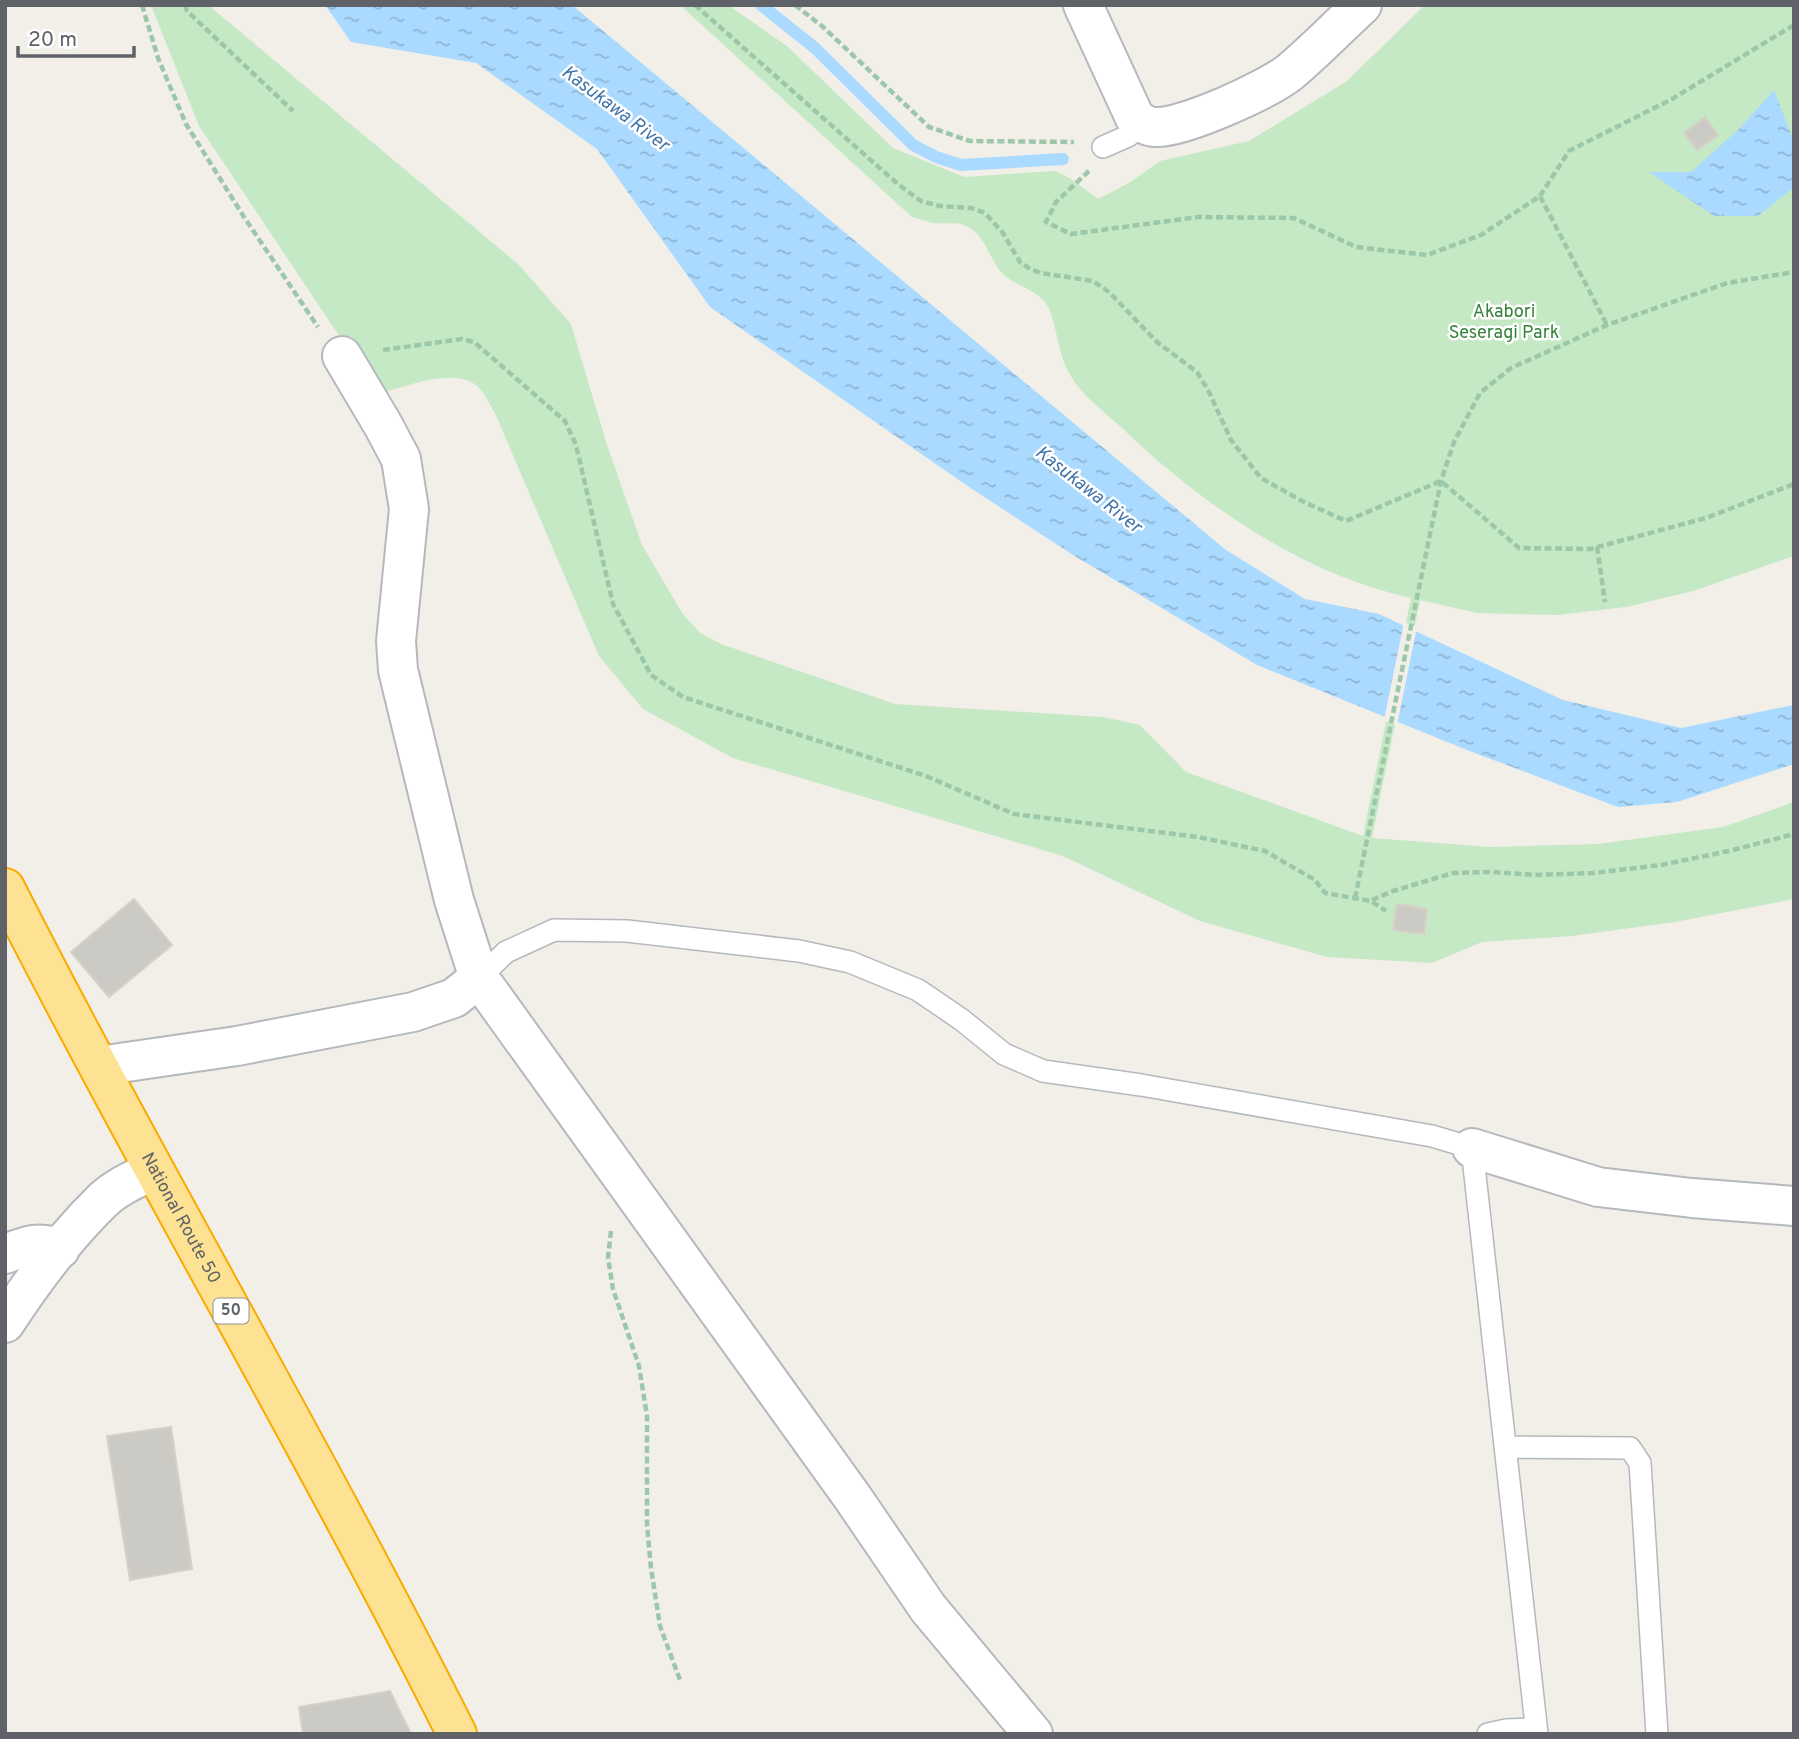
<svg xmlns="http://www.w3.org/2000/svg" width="1799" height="1739" font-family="Overpass,sans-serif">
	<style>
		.park { fill: #c5e8c5 }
		.water { fill: url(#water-ripples) }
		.pier { fill: #f1efe8 }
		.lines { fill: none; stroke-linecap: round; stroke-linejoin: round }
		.stream { stroke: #aadaff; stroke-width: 12 }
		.building { fill: #cccac5; stroke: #d6d1c6; stroke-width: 2 }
		.lane-casing { stroke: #b5b8bc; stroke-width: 24 }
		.street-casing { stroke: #b5b8bc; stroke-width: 42 }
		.highway-casing { stroke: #f9ab00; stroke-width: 42 }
		.path { stroke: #9cc7a9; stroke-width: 4.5; stroke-dasharray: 7 3.5; stroke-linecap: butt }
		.lane { stroke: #fff; stroke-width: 21 }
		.street { stroke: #fff; stroke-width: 38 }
		.highway { stroke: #fde293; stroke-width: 38 }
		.labels { text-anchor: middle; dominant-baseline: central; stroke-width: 5; stroke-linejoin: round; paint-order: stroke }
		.shield { fill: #fff; stroke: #8f9295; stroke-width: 2 }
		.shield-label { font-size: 16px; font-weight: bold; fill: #5f6368 }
		.park-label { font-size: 18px; fill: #348238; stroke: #fff }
		.street-label { font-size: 18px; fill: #5f6368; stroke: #fff }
		.water-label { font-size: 19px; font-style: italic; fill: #4174aa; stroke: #fff }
	</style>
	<defs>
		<pattern id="water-ripples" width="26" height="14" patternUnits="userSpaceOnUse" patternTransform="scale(1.75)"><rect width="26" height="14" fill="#aadaff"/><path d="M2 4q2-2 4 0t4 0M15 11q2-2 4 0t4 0" fill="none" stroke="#8eb4d2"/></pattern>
	</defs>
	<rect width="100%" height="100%" fill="#f1efe8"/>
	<path class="park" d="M 151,5 L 208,5 L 518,264 L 571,324 L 607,445 L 642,545 L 682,613 L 700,633 L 721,644 L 895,704 L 1103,717 L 1140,725 L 1186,772 L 1363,836 L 1411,598 C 1303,575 1200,503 1122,428 C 1107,414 1088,400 1076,384 C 1057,357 1060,337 1049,309 C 1042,290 1012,286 1000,271 C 988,256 985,233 964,225 C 955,222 943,224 933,223 C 926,221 919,219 912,217 L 680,5 L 728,5 L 787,46 L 893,148 L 964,177 L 1056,171 L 1071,179 L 1098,199 L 1129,183 L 1160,161 L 1249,141 L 1347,81 L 1425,5 L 1794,5 L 1794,556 L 1693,591 L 1626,607 L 1557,615 L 1477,613 L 1420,600 L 1372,838 L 1490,847 L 1598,844 L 1723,827 L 1794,802 L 1794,899 L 1675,922 L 1572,936 L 1482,942 L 1432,963 L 1327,957 L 1200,921 L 1063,856 L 733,758 L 643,709 L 599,656 L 495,413 C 489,404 484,391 476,385 C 453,367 404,387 378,394 L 199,126 Z"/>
	<path class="water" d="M 325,5 L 572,5 L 1226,550 L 1305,599 L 1379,614 L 1563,700 L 1681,728 L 1794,705 L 1794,764 L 1677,802 L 1618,807 L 1467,750 L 1257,665 L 1073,555 L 969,487 L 710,307 L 597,149 L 476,63 L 351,42 Z
		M 1774,90 L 1794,142 L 1792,189 L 1758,216 L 1714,216 L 1649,172 L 1691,172 L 1741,127 Z"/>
	<path class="pier" d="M 1404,622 L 1417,627 L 1397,725 L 1384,720 Z"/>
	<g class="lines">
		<path class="stream" d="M 761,5 L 815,48 L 913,145 L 936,157 L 961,165 L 1063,159"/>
	</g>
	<path class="building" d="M 1705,117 L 1718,135 L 1697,150 L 1684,133 Z
		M 134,899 L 172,945 L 109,997 L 71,952 Z
		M 1397,904 L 1427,909 L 1424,934 L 1393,930 Z
		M 171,1427 L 192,1569 L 130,1580 L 107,1436 Z
		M 390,1691 L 411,1734 L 303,1734 L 299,1707 Z"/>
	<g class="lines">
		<defs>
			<path id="lane" d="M 1103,147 L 1128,136 L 1145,124
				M 479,978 L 506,952 L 554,930 L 627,931 L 799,951 L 850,962 L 918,990 L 962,1020 L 1004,1054 L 1043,1071 L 1141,1085 L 1432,1136 L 1472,1148 L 1537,1734
				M 1505,1447 L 1630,1448 L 1640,1463 L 1657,1734
				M 1488,1734 L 1506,1730 L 1536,1729"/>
			<path id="street" d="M 1083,5 L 1135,118 C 1141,122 1147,127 1155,127 C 1182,129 1269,89 1290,72 C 1315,51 1338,27 1362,5
				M 342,356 L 383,425 L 401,459 L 409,509 L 396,641 L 398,670 L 454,900 L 479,978 L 853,1498 L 928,1608 L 1033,1734
				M 99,1066 L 237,1046 L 413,1012 L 454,998 L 479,978
				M 1472,1148 L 1598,1187 L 1692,1198 L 1794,1206
				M 5,1254 C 26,1246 39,1240 60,1249
				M 5,1323 C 33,1280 66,1236 103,1200 C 117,1187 135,1179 154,1170"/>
			<g id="highway">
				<path id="s1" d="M 5,888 C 150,1173 313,1448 457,1734"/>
			</g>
		</defs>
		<use href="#lane" class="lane-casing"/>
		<use href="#street" class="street-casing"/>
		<use href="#highway" class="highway-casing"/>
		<path class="path" d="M 142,5 L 158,58 L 186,124 L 244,217 L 318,327
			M 185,5 L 187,11 L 293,111
			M 695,5 L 899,185 L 921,201 L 940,206 L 971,208 L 985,213 L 1003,233 L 1020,262 L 1030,269 L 1041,273 L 1093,281 L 1109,292 L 1157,342 L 1197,372 L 1208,390 L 1231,440 L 1261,478 L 1304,502 L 1346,521 L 1441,481 L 1519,548 L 1590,549 L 1706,518 L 1794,484
			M 795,5 L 822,26 L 929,127 L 970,141 L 1074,142
			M 1089,171 L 1056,202 L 1046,222 L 1071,234 L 1198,217 L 1294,218 L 1356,247 L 1427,255 L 1481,235 L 1540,196 L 1607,325
			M 1540,196 L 1569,151 L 1672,99 L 1794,25
			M 383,350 L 462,339 L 474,342 L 565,421 L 576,445 L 613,604 L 651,675 L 683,697 L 926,776 L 1014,814 L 1198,837 L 1265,851 L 1315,880 L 1325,893 L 1371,901 L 1386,911
			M 1597,547 L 1605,602
			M 1355,898 L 1441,481 L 1454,442 L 1480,393 L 1511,368 L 1607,325 L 1727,283 L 1794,272
			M 1372,900 L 1393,891 L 1453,873 L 1493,872 L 1534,875 L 1593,873 L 1661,865 L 1729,851 L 1794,834
			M 611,1231 L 608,1258 L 613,1289 L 639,1366 L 647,1416 L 647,1525 L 651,1568 L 660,1626 L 680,1680"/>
		<use href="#lane" class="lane"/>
		<use href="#street" class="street"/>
		<use href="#highway" class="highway"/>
	</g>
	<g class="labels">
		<rect class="shield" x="213.5" y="1298.5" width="35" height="25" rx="5"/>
		<g class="shield-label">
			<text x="231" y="1311">50</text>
		</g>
		<g class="park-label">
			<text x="1504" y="312">Akabori<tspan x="1504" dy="21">Seseragi Park</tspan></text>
		</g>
		<g class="street-label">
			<text stroke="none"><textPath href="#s1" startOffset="374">National Route 50</textPath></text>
		</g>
		<g class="water-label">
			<text transform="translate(615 109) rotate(37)">Kasukawa River</text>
			<text transform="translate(1088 490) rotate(38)">Kasukawa River</text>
		</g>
	</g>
	<rect width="1799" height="1739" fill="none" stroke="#5f6368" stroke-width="14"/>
	<path d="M18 46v10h116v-10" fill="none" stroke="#5f6368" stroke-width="3.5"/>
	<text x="28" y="46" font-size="21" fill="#5f6368" stroke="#ffffff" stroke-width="5" paint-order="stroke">20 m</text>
</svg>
